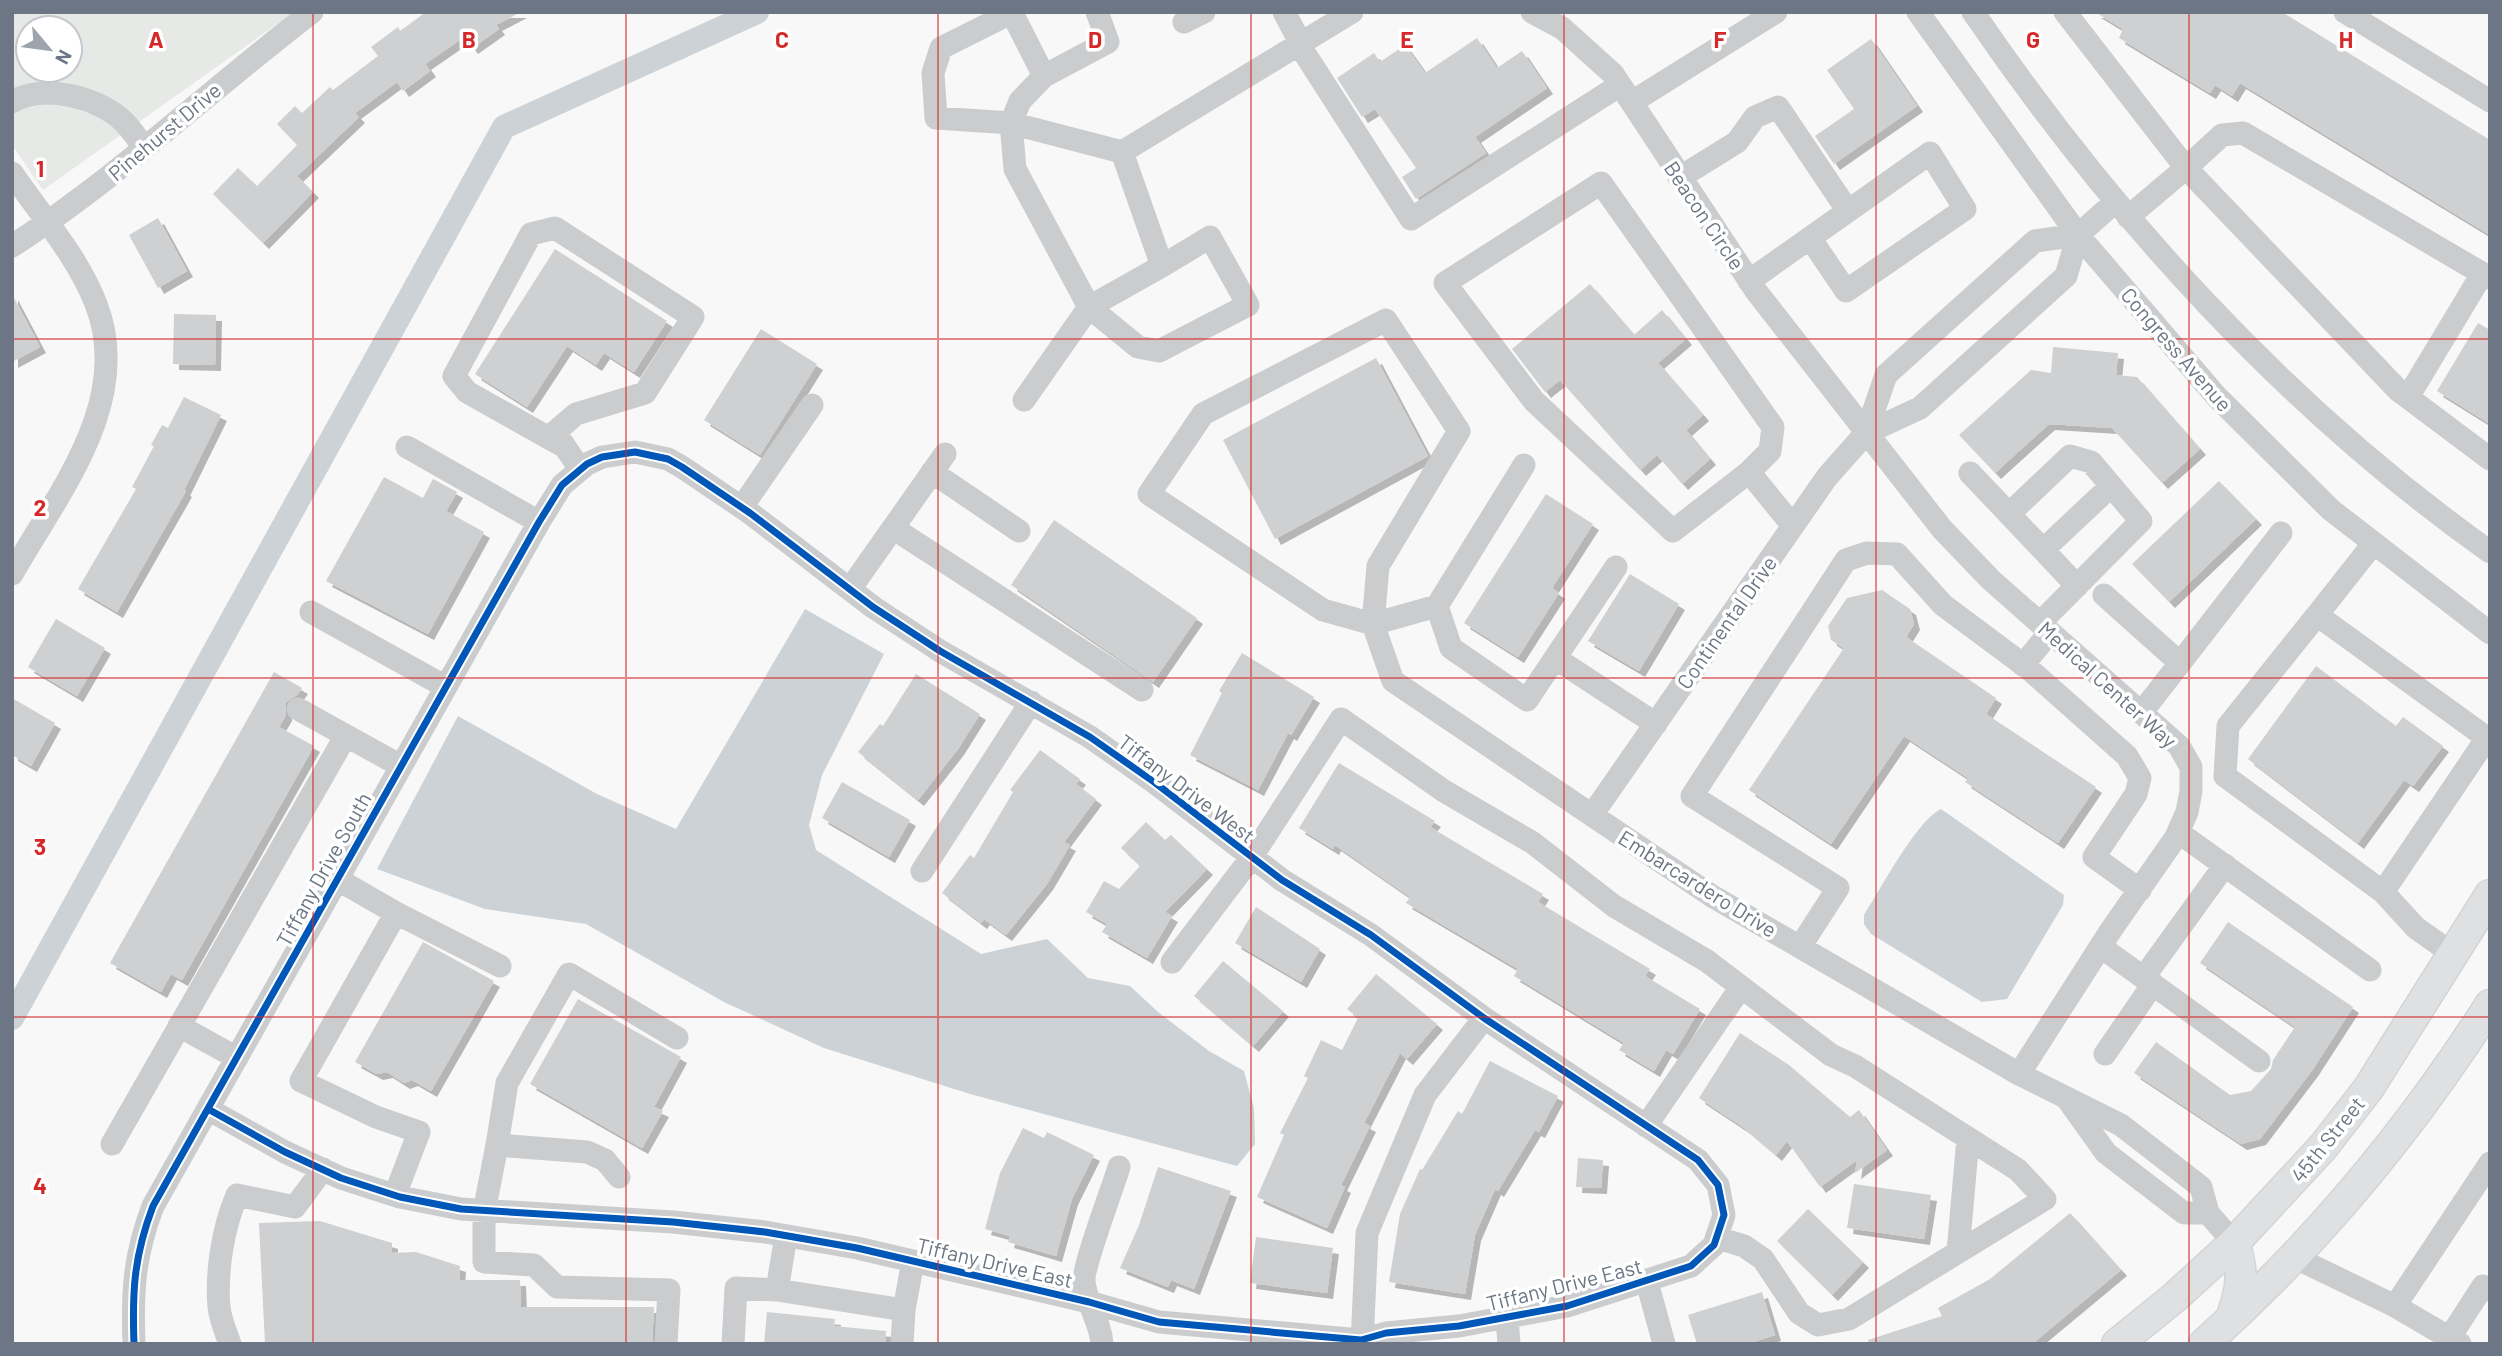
<svg xmlns="http://www.w3.org/2000/svg" width="2502" height="1356" font-family="Barlow,sans-serif">
	<style>
		.green { fill: #e6e9e6; fill-rule: evenodd }
		.water { fill: #cdd2d6 }
		.lines { fill: none; stroke-linecap: round; stroke-linejoin: round }
		.canal { stroke: #cdd2d6; stroke-width: 24 }
		.building { fill: #cfd0d1; filter: url(#shadow) }
		.major-casing { stroke: #d3d4d5; stroke-width: 33 }
		.minor { stroke: #cbccce; stroke-width: 23 }
		.major { stroke: #dfe0e1; stroke-width: 30 }
		.cycleway-casing { stroke: #fff; stroke-width: 11 }
		.cycleway { stroke: #0057b8; stroke-width: 7 }
		.grid { fill: none; stroke: #d62828; stroke-width: 2; stroke-opacity: 0.55 }
		.labels { text-anchor: middle; dominant-baseline: central; stroke-width: 7; stroke-linejoin: round; paint-order: stroke }
		.street-label { font-size: 21px; fill: #6c7684; stroke: #fff }
		.grid-label { font-size: 23px; text-anchor: middle; font-weight: bold; fill: #d62828; stroke: #fff; stroke-width: 7; stroke-linejoin: round; paint-order: stroke }
	</style>
	<defs>
		<filter id="shadow"><feDropShadow dx="6" dy="6" stdDeviation="0" flood-color="#0004"/></filter>
	</defs>
	<rect width="100%" height="100%" fill="#f8f8f8"/>
	<path class="green" d="M 12,12 L 294,12 L 43,190 L 12,145 ZM 28,28 L 70,28 L 70,70 L 28,70 Z"/>
	<path class="water" d="M 805,609 L 884,654 L 822,775 L 809,825 L 816,850 L 981,954 L 1047,939 L 1088,978 L 1130,986 L 1158,1012 L 1209,1051 L 1244,1071 L 1254,1108 L 1255,1144 L 1237,1166 L 970,1094 L 824,1048 L 724,1002 L 586,924 L 485,909 L 377,869 L 458,716 L 597,794 L 676,829 Z
		M 1941,809 L 2064,895 L 2063,905 L 2007,999 L 1982,1002 L 1871,934 L 1864,924 L 1864,915 C 1880,890 1917,820 1941,809 Z"/>
	<g class="lines">
		<path class="canal" d="M 12,1018 L 504,127 L 757,12"/>
	</g>
	<path class="building" d="M 426,12 L 521,12 L 496,25 L 499,29 L 472,48 L 464,37 L 425,64 L 430,71 L 403,91 L 397,82 L 355,113 L 359,117 L 297,176 L 313,192 L 263,243 L 213,194 L 238,168 L 257,186 L 297,145 L 277,124 L 295,106 L 302,113 L 330,87 L 333,90 L 378,56 L 371,47 L 398,27 L 400,31 Z
		M 2095,12 L 2282,12 L 2490,140 L 2490,235 L 2240,83 L 2232,96 L 2215,85 L 2210,93 L 2119,38 L 2123,29 Z
		M 1477,38 L 1497,68 L 1522,51 L 1547,88 L 1475,137 L 1486,153 L 1416,199 L 1402,177 L 1416,168 L 1375,109 L 1362,117 L 1337,78 L 1374,53 L 1380,62 L 1405,45 L 1425,73 Z
		M 1871,39 L 1917,106 L 1834,164 L 1815,136 L 1854,109 L 1827,70 Z
		M 158,218 L 187,271 L 158,288 L 129,235 Z
		M 555,249 L 667,321 L 634,372 L 604,353 L 596,365 L 567,346 L 527,407 L 475,374 Z
		M 1590,284 L 1634,335 L 1662,310 L 1686,339 L 1658,363 L 1703,415 L 1686,430 L 1710,459 L 1682,484 L 1657,455 L 1640,470 L 1560,380 L 1545,392 L 1512,349 Z
		M 12,294 L 40,347 L 12,362 Z
		M 174,314 L 216,315 L 215,365 L 173,364 Z
		M 2478,323 L 2490,330 L 2490,424 L 2437,391 Z
		M 761,329 L 817,364 L 760,455 L 704,420 Z
		M 2053,347 L 2118,353 L 2116,375 L 2137,377 L 2200,449 L 2162,483 L 2112,428 L 2049,424 L 1995,473 L 1959,435 L 2031,370 L 2051,373 Z
		M 1376,358 L 1428,456 L 1275,539 L 1223,440 Z
		M 184,397 L 221,415 L 184,490 L 186,491 L 117,612 L 78,589 L 136,489 L 132,487 L 154,446 L 151,445 L 162,425 L 168,428 Z
		M 384,477 L 423,498 L 433,479 L 457,492 L 446,511 L 484,532 L 428,634 L 326,581 Z
		M 2219,481 L 2256,519 L 2169,602 L 2132,564 Z
		M 1546,494 L 1593,524 L 1552,588 L 1559,593 L 1518,657 L 1464,623 Z
		M 1054,520 L 1197,618 L 1153,682 L 1011,585 Z
		M 1630,574 L 1679,604 L 1639,671 L 1588,641 Z
		M 1882,590 L 1910,609 L 1914,624 L 1906,637 L 1996,698 L 1986,714 L 2096,787 L 2058,843 L 1965,782 L 1968,778 L 1904,736 L 1831,844 L 1749,790 L 1844,648 L 1831,640 L 1828,626 L 1847,598 Z
		M 56,619 L 105,648 L 77,696 L 28,667 Z
		M 1242,653 L 1314,697 L 1291,735 L 1288,733 L 1258,790 L 1190,755 L 1222,693 L 1219,691 Z
		M 2316,666 L 2396,726 L 2403,717 L 2443,746 L 2413,786 L 2404,780 L 2358,843 L 2248,759 Z
		M 274,672 L 302,688 L 297,695 L 286,702 L 286,715 L 279,727 L 314,746 L 182,980 L 171,974 L 161,992 L 110,963 Z
		M 916,674 L 980,714 L 958,749 L 918,800 L 858,752 L 880,724 L 883,726 Z
		M 12,698 L 55,723 L 31,766 L 12,755 Z
		M 1040,750 L 1080,779 L 1076,784 L 1096,799 L 1064,842 L 1070,845 L 1047,884 L 1006,935 L 984,919 L 981,923 L 942,893 L 970,855 L 974,858 L 1013,792 L 1010,790 Z
		M 1339,763 L 1435,821 L 1430,827 L 1543,894 L 1538,902 L 1650,969 L 1645,976 L 1700,1009 L 1673,1054 L 1666,1050 L 1654,1071 L 1619,1050 L 1624,1043 L 1514,976 L 1518,969 L 1406,903 L 1410,897 L 1335,845 L 1333,849 L 1299,828 Z
		M 842,782 L 910,820 L 889,857 L 822,818 Z
		M 1146,822 L 1165,840 L 1171,835 L 1207,869 L 1165,912 L 1172,916 L 1147,958 L 1102,932 L 1107,924 L 1086,912 L 1104,881 L 1119,889 L 1140,866 L 1121,848 Z
		M 1256,907 L 1320,949 L 1301,982 L 1235,943 Z
		M 2228,922 L 2353,1007 L 2313,1069 L 2260,1139 L 2241,1144 L 2134,1073 L 2156,1042 L 2230,1095 L 2251,1091 L 2271,1069 L 2273,1060 L 2295,1027 L 2200,963 Z
		M 423,942 L 494,981 L 431,1091 L 412,1080 L 404,1083 L 387,1072 L 377,1074 L 355,1062 Z
		M 1223,961 L 1283,1011 L 1253,1046 L 1194,996 Z
		M 1376,974 L 1437,1024 L 1407,1059 L 1400,1053 L 1364,1123 L 1370,1126 L 1341,1185 L 1345,1187 L 1327,1228 L 1257,1197 L 1284,1135 L 1280,1133 L 1308,1078 L 1304,1076 L 1321,1040 L 1342,1050 L 1358,1018 L 1347,1009 Z
		M 578,999 L 681,1057 L 654,1107 L 663,1111 L 642,1148 L 530,1084 Z
		M 1740,1033 L 1789,1065 L 1850,1117 L 1859,1110 L 1887,1150 L 1855,1173 L 1857,1160 L 1820,1187 L 1787,1141 L 1776,1155 L 1743,1127 L 1699,1098 Z
		M 1490,1061 L 1558,1096 L 1539,1132 L 1535,1130 L 1498,1191 L 1495,1189 L 1475,1235 L 1465,1294 L 1389,1282 L 1400,1214 L 1420,1169 L 1422,1170 L 1458,1111 L 1462,1114 Z
		M 1023,1128 L 1044,1138 L 1047,1132 L 1094,1155 L 1072,1199 L 1056,1256 L 1008,1242 L 1010,1236 L 985,1229 L 1000,1173 Z
		M 1578,1158 L 1603,1160 L 1601,1188 L 1576,1187 Z
		M 1158,1167 L 1231,1191 L 1194,1289 L 1171,1280 L 1168,1287 L 1120,1268 L 1139,1225 Z
		M 1854,1184 L 1931,1195 L 1924,1239 L 1847,1228 Z
		M 1808,1209 L 1863,1262 L 1832,1295 L 1777,1241 Z
		M 2070,1213 L 2121,1270 L 2032,1344 L 1869,1344 L 1868,1340 L 1942,1316 L 1938,1308 L 1990,1279 Z
		M 320,1221 L 392,1243 L 392,1253 L 416,1252 L 460,1266 L 459,1280 L 520,1280 L 521,1307 L 654,1307 L 652,1344 L 265,1344 L 259,1223 Z
		M 1256,1237 L 1333,1248 L 1327,1293 L 1250,1283 Z
		M 1762,1292 L 1775,1335 L 1747,1344 L 1697,1344 L 1688,1315 Z
		M 767,1312 L 835,1319 L 834,1326 L 886,1331 L 885,1344 L 764,1344 Z"/>
	<g class="lines">
		<defs>
			<path id="major" d="M 2232,1316 C 2242,1288 2244,1271 2234,1243
				M 2117,1344 L 2175,1297 L 2234,1243 L 2323,1147 L 2368,1089 L 2490,895
				M 2204,1344 C 2316,1244 2409,1132 2490,1005"/>
		</defs>
		<use href="#major" class="major-casing"/>
		<path class="minor" d="M 1013,12 L 941,48 L 933,73 L 936,118 L 1011,123 L 1122,152
			M 1097,12 L 1108,42 L 1044,76 L 1020,101 L 1011,123 L 1015,169 L 1089,307 L 1162,266 L 1122,152
			M 1284,12 L 1300,42
			M 1532,12 L 1562,28 L 1613,74 L 1756,291 L 1942,529 L 1991,580 L 2179,746 L 2191,767 L 2191,791 L 2187,812 L 2176,837 L 2111,930 L 2019,1074
			M 1918,12 L 2078,235 L 2216,396 L 2331,510 L 2490,633
			M 1973,12 C 2113,217 2286,407 2490,552
			M 2065,12 L 2186,168 L 2128,217
			M 2345,12 L 2490,101
			M 1012,13 L 1044,76
			M 1184,22 L 1204,12
			M 1298,43 L 1411,219 L 1620,85
			M 12,102 C 43,83 99,97 124,122 C 132,130 138,139 144,148
			M 1632,102 L 1776,12
			M 1122,152 L 1352,12
			M 12,173 C 40,214 78,257 96,304 C 134,401 58,493 12,574
			M 1679,178 L 1737,142 L 1755,117 L 1778,107 L 1848,211
			M 12,246 C 119,177 211,89 312,12
			M 2490,278 L 2243,133 L 2222,135 L 2186,168 L 2398,390 L 2490,459
			M 1749,281 L 1930,153 L 1965,209 L 1846,291 L 1810,238
			M 1386,320 L 1459,431 L 1378,566 L 1373,624 L 1323,610 L 1149,494 L 1203,414 Z
			M 2408,397 L 2482,274
			M 1024,400 L 1089,307 L 1138,347 L 1159,351 L 1248,305 L 1210,237 L 1162,266
			M 1866,433 L 1920,408 L 2066,276 L 2078,235 L 2115,202
			M 407,447 L 539,522
			M 565,447 L 467,392 L 454,376 L 531,234 L 555,228 L 693,317 L 645,393 L 576,414 L 555,432 L 580,469
			M 1524,465 L 1437,606 L 1373,624 L 1393,681 L 1712,896 L 2019,1074 L 2121,1125 L 2201,1187 L 2208,1213 L 2234,1243
			M 932,472 L 1019,531
			M 1749,472 L 1673,531 L 1534,401 L 1445,283 L 1601,183 L 1773,427 L 1770,451 L 1749,472 L 1793,526
			M 1970,473 L 2009,514
			M 742,507 L 812,405
			M 893,528 L 945,454
			M 2373,544 L 2317,615 L 2487,738 L 2383,892
			M 2043,550 L 2111,486
			M 850,589 L 893,528 L 1142,690
			M 2104,595 L 2180,663
			M 1437,606 L 1451,648 L 1527,700 L 1616,567
			M 311,612 L 446,687
			M 2317,615 L 2228,726 L 2225,776 L 2383,892 L 2416,928 L 2453,954
			M 2040,623 L 2141,521 L 2091,462 L 2070,456 L 2009,514 L 2077,586
			M 1555,658 L 1656,724
			M 2023,665 L 2050,632
			M 298,709 L 401,766
			M 2142,712 L 2281,533
			M 1592,815 L 1827,477 L 1866,433 L 1886,375 L 2035,241 L 2078,235
			M 2178,832 L 2370,970
			M 922,871 L 1031,702
			M 337,879 L 396,913
			M 1800,947 L 1838,888 L 1692,796 L 1846,560 L 1867,553 L 1897,554 L 1943,605 L 2029,669 L 2127,756 L 2140,778 L 2136,794 L 2094,857 L 2140,890
			M 2101,947 L 2259,1061
			M 1172,962 L 1251,858 L 1341,719 L 1444,791 L 1533,843 L 1614,906 L 1707,961 L 1831,1055 L 1855,1066 L 2018,1170 L 2045,1199 L 1849,1319 L 1818,1325 L 1799,1313 L 1763,1259 L 1744,1246 L 1718,1238
			M 2144,977 L 2225,865
			M 179,1026 L 237,1058
			M 2105,1054 L 2153,984
			M 2068,1100 L 2106,1153 L 2184,1213 L 2208,1213
			M 1646,1126 L 1741,987
			M 112,1144 L 345,737
			M 497,1145 L 507,1083 L 569,974 L 677,1038
			M 619,1177 L 605,1160 L 587,1152 L 497,1145 L 484,1212 L 484,1262 L 534,1265 L 557,1287 L 669,1290 L 666,1344
			M 395,1195 L 419,1132 L 376,1117 L 301,1081 L 396,913 L 500,966
			M 1958,1252 L 1968,1138
			M 2294,1257 L 2395,1306
			M 1647,1282 L 1664,1344
			M 777,1290 L 786,1236
			M 904,1310 L 913,1261
			M 1507,1318 L 1509,1344
			M 2450,1337 L 2483,1286 L 2490,1290
			M 134,1344 C 132,1291 134,1256 153,1206 L 539,522 L 562,485 L 587,464 L 602,457 L 635,452 L 668,459 L 682,467 L 750,513 L 873,607 L 940,651 L 1090,737 L 1154,782 L 1282,880 L 1371,935 L 1484,1018 L 1698,1160 L 1718,1185 L 1724,1215 L 1714,1245 L 1691,1266 L 1567,1306 L 1459,1326 L 1386,1333 L 1361,1340 L 1159,1322 L 1089,1302 L 857,1248 L 765,1232 L 673,1222 L 461,1209 L 400,1197 L 341,1178 L 285,1152 L 208,1109
			M 230,1344 C 226,1332 220,1319 219,1307 C 216,1271 223,1228 237,1195 L 295,1207 L 323,1169
			M 733,1344 L 736,1288 L 777,1290 L 904,1310 L 902,1344
			M 1102,1344 C 1101,1322 1086,1304 1084,1281 C 1083,1266 1113,1187 1119,1167
			M 1362,1344 L 1367,1233 L 1425,1095 L 1484,1018
			M 2460,1344 L 2395,1306 L 2490,1163"/>
		<use href="#major" class="major"/>
		<defs>
			<path id="cycleway" d="M 134,1344 C 132,1291 134,1256 153,1206 L 539,522 L 562,485 L 587,464 L 602,457 L 635,452 L 668,459 L 682,467 L 750,513 L 873,607 L 940,651 L 1090,737 L 1154,782 L 1282,880 L 1371,935 L 1484,1018 L 1698,1160 L 1718,1185 L 1724,1215 L 1714,1245 L 1691,1266 L 1567,1306 L 1459,1326 L 1386,1333 L 1361,1340 L 1159,1322 L 1089,1302 L 857,1248 L 765,1232 L 673,1222 L 461,1209 L 400,1197 L 341,1178 L 285,1152 L 208,1109"/>
		</defs>
		<use href="#cycleway" class="cycleway-casing"/>
		<use href="#cycleway" class="cycleway"/>
	</g>
	<path class="grid" d="M 313,12 L 313,1344M 626,12 L 626,1344M 938,12 L 938,1344M 1251,12 L 1251,1344M 1564,12 L 1564,1344M 1876,12 L 1876,1344M 2189,12 L 2189,1344M 12,339 L 2490,339M 12,678 L 2490,678M 12,1017 L 2490,1017"/>
	<g class="labels">
		<g class="street-label">
			<text transform="translate(164 131) rotate(-40)">Pinehurst Drive</text>
			<text transform="translate(1705 215) rotate(56)">Beacon Circle</text>
			<text transform="translate(2177 349) rotate(49)">Congress Avenue</text>
			<text transform="translate(1726 622) rotate(-55)">Continental Drive</text>
			<text transform="translate(2108 684) rotate(42)">Medical Center Way</text>
			<text transform="translate(1187 788) rotate(37)">Tiffany Drive West</text>
			<text transform="translate(323 869) rotate(-61)">Tiffany Drive South</text>
			<text transform="translate(1698 883) rotate(32)">Embarcardero Drive</text>
			<text transform="translate(2327 1139) rotate(-51)">45th Street</text>
			<text transform="translate(995 1262) rotate(13)">Tiffany Drive East</text>
			<text transform="translate(1564 1284) rotate(-14)">Tiffany Drive East</text>
		</g>
	</g>
	<g class="grid-label">
		<text x="156" y="48">A</text>
		<text x="469" y="48">B</text>
		<text x="782" y="48">C</text>
		<text x="1095" y="48">D</text>
		<text x="1407" y="48">E</text>
		<text x="1720" y="48">F</text>
		<text x="2033" y="48">G</text>
		<text x="2346" y="48">H</text>
		<text x="40" y="177">1</text>
		<text x="40" y="516">2</text>
		<text x="40" y="855">3</text>
		<text x="40" y="1194">4</text>
	</g>
	<rect width="2502" height="1356" fill="none" stroke="#6c7684" stroke-width="28"/>
	<g transform="translate(49 49) rotate(119)"><circle r="33" fill="#ffffff" stroke="#c4c8ce" stroke-width="2"/>
	<path d="M0-5L12 26L0 18L-12 26Z" fill="#9da4ad"/>
	<text y="-10" font-size="19" font-weight="bold" text-anchor="middle" fill="#6c7684">N</text>
	</g>
</svg>
